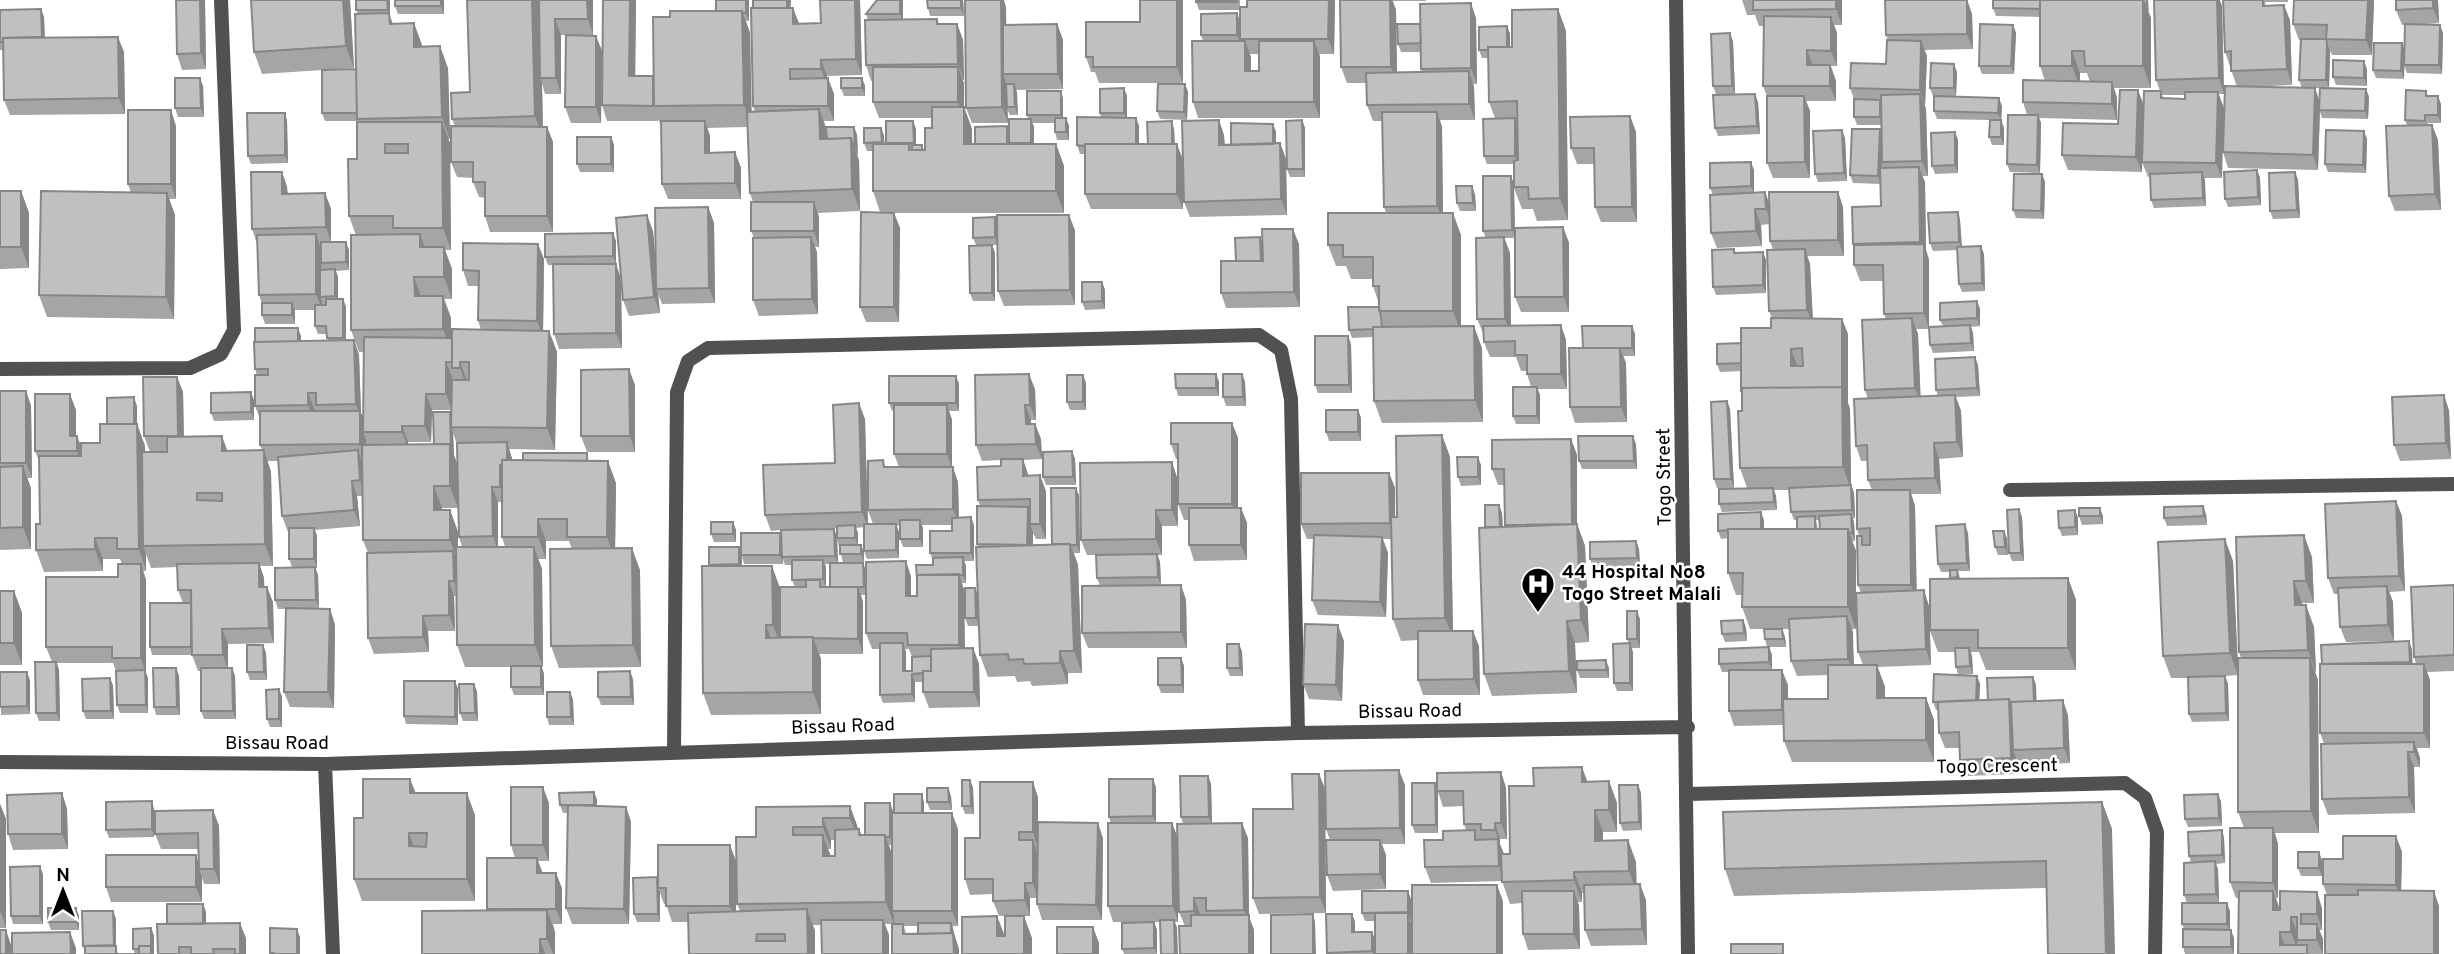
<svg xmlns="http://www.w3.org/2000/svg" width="2454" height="954" font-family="Overpass,sans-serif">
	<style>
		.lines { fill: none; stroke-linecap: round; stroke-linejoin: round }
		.minor { stroke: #515151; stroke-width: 14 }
		.wall { fill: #a5a5a5; fill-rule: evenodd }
		.shaded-wall { fill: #868686 }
		.building { fill: #c0c0c0; stroke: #868686; stroke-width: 2; fill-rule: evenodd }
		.labels { text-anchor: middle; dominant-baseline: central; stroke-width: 5; stroke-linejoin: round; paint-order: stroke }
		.street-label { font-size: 19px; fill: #000; stroke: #fff }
		.poi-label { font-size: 19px; font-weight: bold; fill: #000; stroke: #fff; text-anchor: start }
	</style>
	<rect width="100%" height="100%" fill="#fff"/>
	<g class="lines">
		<path class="minor" d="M 1676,0 L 1688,954
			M 0,369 L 190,368 L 221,354 L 234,330 L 221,0
			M 2010,490 L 2454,484
			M 674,751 L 677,392 L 688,361 L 708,348 L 1259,335 L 1281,350 L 1291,399 L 1298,733
			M 0,762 L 325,764 L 1298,733 L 1688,727
			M 325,764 L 333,954
			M 1688,794 L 2125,783 L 2145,798 L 2157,832 L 2155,954"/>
	</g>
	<path class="wall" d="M 205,0 L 206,69 L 182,70 L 177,54 Z
		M 350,0 L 354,68 L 336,69 L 356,69 L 358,14 L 356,10 L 390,0 L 390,17 L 393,24 L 414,23 L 422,47 L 448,68 L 450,139 L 448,139 L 450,143 L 451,250 L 445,250 L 452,269 L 452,299 L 444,299 L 451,318 L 451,338 L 481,330 L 478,320 L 478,286 L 468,286 L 463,270 L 544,259 L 543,330 L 549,331 L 557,352 L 555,450 L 509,449 L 512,460 L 590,461 L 616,483 L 615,548 L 640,570 L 641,667 L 559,668 L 551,646 L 572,549 L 569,541 L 546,541 L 546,559 L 538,559 L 542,569 L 543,667 L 542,667 L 544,674 L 544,695 L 514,695 L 511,687 L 511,667 L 465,667 L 457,645 L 457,596 L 454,596 L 455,631 L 428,631 L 429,652 L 374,654 L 368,638 L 368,553 L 363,540 L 362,496 L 357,496 L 360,526 L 315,530 L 317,536 L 317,568 L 315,568 L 318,575 L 319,608 L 278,609 L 275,600 L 292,567 L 289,559 L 288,532 L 282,516 L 278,461 L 267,461 L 271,472 L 273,566 L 260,566 L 264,578 L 264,587 L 273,602 L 274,643 L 228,644 L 228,668 L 232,668 L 235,676 L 236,719 L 204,719 L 201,711 L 201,671 L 198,671 L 192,655 L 152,655 L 150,647 L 183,603 L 178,590 L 177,567 L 151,568 L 146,554 L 146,571 L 143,571 L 146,580 L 146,674 L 148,678 L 148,713 L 120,713 L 117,705 L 116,671 L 113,663 L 57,663 L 59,670 L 60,721 L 39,721 L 36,713 L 52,662 L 46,647 L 118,577 L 122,564 L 120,559 L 103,559 L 103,571 L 44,572 L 36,550 L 40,524 L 39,461 L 35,451 L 76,410 L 76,436 L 77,436 L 81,448 L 100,443 L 107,424 L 137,406 L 137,424 L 145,446 L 145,452 L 150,452 L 144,436 L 177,377 L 183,392 L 184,437 L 228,451 L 262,450 L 260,445 L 260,419 L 255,406 L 257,375 L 255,369 L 301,336 L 301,341 L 328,340 L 327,334 L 318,334 L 315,326 L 315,310 L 294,310 L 295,324 L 265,324 L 262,315 L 262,304 L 259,295 L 257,244 L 252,229 L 282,172 L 287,187 L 288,194 L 325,193 L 331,209 L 331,242 L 349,250 L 349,270 L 336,271 L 338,277 L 338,299 L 343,299 L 346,307 L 346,340 L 354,340 L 359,355 L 361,413 L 363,418 L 363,352 L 359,352 L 351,330 L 356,235 L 349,216 L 357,159 L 358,122 L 358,121 L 325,121 L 322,113 L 322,70 L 262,74 L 254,52 ZM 432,410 L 451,410 L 451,415 L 434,444 L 408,444 L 408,442 L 431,442 ZM 453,433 L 457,444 L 458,466 L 454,455 ZM 458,466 L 459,537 L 462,547 L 458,547 L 458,532 L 450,510 L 442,510 L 442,508 L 458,508 ZM 498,502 L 502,502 L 502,537 L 505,547 L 498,547 Z
		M 395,0 L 444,0 L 444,14 L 398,14 L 395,6 Z
		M 467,0 L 593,0 L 593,35 L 561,35 L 561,94 L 545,94 L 542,83 L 543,127 L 547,127 L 553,142 L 553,232 L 490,232 L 485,216 L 485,198 L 479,197 L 473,182 L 473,178 L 457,177 L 451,162 L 455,126 L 452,119 L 470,92 Z
		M 603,0 L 636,0 L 635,76 L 654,78 L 670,17 L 716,11 L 749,0 L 749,21 L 746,21 L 750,33 L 751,112 L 755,112 L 753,106 L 753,0 L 791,0 L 790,8 L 799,24 L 821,23 L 820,0 L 860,0 L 862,75 L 827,76 L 827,78 L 834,94 L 834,121 L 824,121 L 826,129 L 854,127 L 857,135 L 858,155 L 857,155 L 859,160 L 860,211 L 818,213 L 819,217 L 819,247 L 815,247 L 817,252 L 818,314 L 759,316 L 753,300 L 754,238 L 751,231 L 753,202 L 750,193 L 747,127 L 707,128 L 710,136 L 710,153 L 735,152 L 741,168 L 741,199 L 668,199 L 662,184 L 662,127 L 658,119 L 658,121 L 607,121 L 602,105 Z
		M 903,0 L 903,19 L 937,19 L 939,24 L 957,24 L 963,40 L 964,80 L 962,80 L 964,83 L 964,107 L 972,129 L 972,144 L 1009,133 L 1028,119 L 1027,115 L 1061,91 L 1063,99 L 1063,118 L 1066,118 L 1069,126 L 1069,140 L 1057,140 L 1055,132 L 1055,123 L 1032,123 L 1034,127 L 1034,144 L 1056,144 L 1064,166 L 1064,213 L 894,213 L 900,228 L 899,322 L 866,322 L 860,307 L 880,212 L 873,191 L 873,151 L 867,151 L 864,143 L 881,128 L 884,136 L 884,144 L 886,144 L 913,121 L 916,129 L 916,145 L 922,145 L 924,150 L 925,150 L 932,128 L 932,118 L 879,118 L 873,102 L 873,81 L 871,81 L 866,65 L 868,20 L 866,14 Z
		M 963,0 L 964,16 L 930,16 L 928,8 Z
		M 1183,0 L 1183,83 L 1099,83 L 1095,72 L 1091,72 L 1086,57 L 1140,22 Z
		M 1240,0 L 1240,7 L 1247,7 L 1247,0 L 1335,0 L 1334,54 L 1319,54 L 1320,118 L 1198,118 L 1193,102 L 1203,41 L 1201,35 L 1240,20 L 1240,10 L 1199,10 L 1196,2 ZM 1250,54 L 1259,54 L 1259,71 L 1251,71 Z
		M 1340,0 L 1426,0 L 1426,1 L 1393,1 L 1396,10 L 1397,72 L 1422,72 L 1421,69 L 1421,52 L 1401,52 L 1398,44 L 1420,24 L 1476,18 L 1477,84 L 1473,84 L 1474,87 L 1475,120 L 1440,120 L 1442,127 L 1443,213 L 1461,235 L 1461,326 L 1482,348 L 1483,422 L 1382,423 L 1374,401 L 1373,337 L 1352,338 L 1349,330 L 1379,307 L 1379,304 L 1373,286 L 1373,279 L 1351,279 L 1346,266 L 1336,266 L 1328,245 L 1386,213 L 1384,207 L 1382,121 L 1373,121 L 1367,105 L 1367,83 L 1347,83 L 1341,67 Z
		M 1742,0 L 1842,0 L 1842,25 L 1834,25 L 1837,33 L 1837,66 L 1831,66 L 1836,81 L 1836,101 L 1806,101 L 1810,111 L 1810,178 L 1773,178 L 1767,163 L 1767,96 L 1763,86 L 1764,26 L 1759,26 L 1755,15 L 1747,15 Z
		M 1967,0 L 1972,14 L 1973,49 L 1924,50 L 1927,56 L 1925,106 L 1926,109 L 1928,176 L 1922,176 L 1925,182 L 1926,250 L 1929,260 L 1929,327 L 1943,326 L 1940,320 L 1977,301 L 1980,309 L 1980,326 L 1971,327 L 1973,333 L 1974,351 L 1933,353 L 1930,345 L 1929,329 L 1916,329 L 1918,334 L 1920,397 L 1938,396 L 1936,390 L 1978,365 L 1980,396 L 1956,397 L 1961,411 L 1963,457 L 1939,459 L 1941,494 L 1911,494 L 1915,506 L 1916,591 L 1929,606 L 1930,626 L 1951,578 L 1950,572 L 1941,572 L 1938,564 L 1968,533 L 1970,571 L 1958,571 L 1960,578 L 2068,578 L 2076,600 L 2076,670 L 1986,670 L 1979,652 L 1971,652 L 1972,656 L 1973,674 L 1958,675 L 1956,667 L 1955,652 L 1938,652 L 1930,631 L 1931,665 L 1877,667 L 1885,687 L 1885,698 L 1926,698 L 1934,720 L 1934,762 L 1792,762 L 1784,741 L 1783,725 L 1734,726 L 1729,711 L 1729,672 L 1722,672 L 1719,664 L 1767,647 L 1765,639 L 1764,629 L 1750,629 L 1742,607 L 1743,595 L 1736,595 L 1728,573 L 1728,538 L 1721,539 L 1718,531 L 1764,520 L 1764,529 L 1797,529 L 1797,520 L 1794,520 L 1791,512 L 1789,490 L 1774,490 L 1776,496 L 1777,510 L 1722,512 L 1719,504 L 1747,488 L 1740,468 L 1742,411 L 1741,371 L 1720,372 L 1717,364 L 1741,343 L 1771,328 L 1772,318 L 1769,311 L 1773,250 L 1770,241 L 1770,224 L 1761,225 L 1762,246 L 1717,248 L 1711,233 L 1713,195 L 1710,188 L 1754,170 L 1754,193 L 1765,192 L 1769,204 L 1838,192 L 1843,207 L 1844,256 L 1807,256 L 1810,264 L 1813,319 L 1842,319 L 1848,334 L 1848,403 L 1850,409 L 1851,485 L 1854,493 L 1855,518 L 1853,519 L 1854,522 L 1855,541 L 1852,541 L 1856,551 L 1856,629 L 1852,629 L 1854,665 L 1863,665 L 1858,652 L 1861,593 L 1858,585 L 1859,536 L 1857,529 L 1872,490 L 1868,480 L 1868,461 L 1861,461 L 1856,446 L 1868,399 L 1865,390 L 1886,319 L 1884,314 L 1883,281 L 1860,281 L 1854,265 L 1854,247 L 1853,244 L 1881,206 L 1881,184 L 1853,183 L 1850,175 L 1882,135 L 1882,125 L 1857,125 L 1854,117 L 1854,99 L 1850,88 L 1886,64 L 1888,40 L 1886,35 ZM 1816,520 L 1819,520 L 1820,529 L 1818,529 ZM 1782,629 L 1790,629 L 1791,661 L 1797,676 L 1828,675 L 1828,699 L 1788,699 L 1788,685 L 1772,670 L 1772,655 L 1769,647 L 1786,647 L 1785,637 Z
		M 2148,0 L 2148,12 L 2151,18 L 2151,88 L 2114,88 L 2117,98 L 2117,120 L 2039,118 L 2041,123 L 2040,173 L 2010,172 L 2007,164 L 2027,115 L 2023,102 L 2045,81 L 2040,66 L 2040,17 L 1996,16 L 1993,8 ZM 2080,73 L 2087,73 L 2090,82 L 2080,82 Z
		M 2223,0 L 2288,0 L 2288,2 L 2265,2 L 2266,6 L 2290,20 L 2292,85 L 2245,87 L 2315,88 L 2320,102 L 2366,89 L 2369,97 L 2368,119 L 2322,118 L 2320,112 L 2318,170 L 2228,168 L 2223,152 L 2237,87 L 2225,52 Z
		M 2294,0 L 2374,0 L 2372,55 L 2332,55 L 2330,51 L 2329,88 L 2302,88 L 2299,80 L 2301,40 L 2299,40 L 2293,24 Z
		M 2396,0 L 2438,0 L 2439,23 L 2412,25 L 2443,33 L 2442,74 L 2407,73 L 2404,65 L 2404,59 L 2404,79 L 2376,78 L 2373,70 L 2402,43 L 2405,51 L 2405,25 L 2402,25 L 2396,10 Z
		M 2222,6 L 2224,94 L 2219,94 L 2222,178 L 2204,178 L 2206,206 L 2154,208 L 2151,200 L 2150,177 L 2148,177 L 2142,162 L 2142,172 L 2068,170 L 2062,155 L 2118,124 L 2138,90 L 2143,104 L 2160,91 L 2156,80 ZM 2162,95 L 2185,95 L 2185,99 L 2164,98 Z
		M 1006,7 L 1006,25 L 1057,24 L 1063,40 L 1063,89 L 1016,90 L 1018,115 L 1010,115 L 1007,109 L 1008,123 L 972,123 L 966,108 Z
		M 41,9 L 44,17 L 45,37 L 124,52 L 125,114 L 10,115 L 4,100 L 3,50 L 0,50 L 0,10 Z
		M 1558,9 L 1566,31 L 1568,220 L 1537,221 L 1533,209 L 1522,209 L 1514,188 L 1515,228 L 1563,227 L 1569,243 L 1569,312 L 1521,312 L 1515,297 L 1515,238 L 1504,238 L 1510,253 L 1511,325 L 1561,325 L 1566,340 L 1567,389 L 1537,389 L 1540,395 L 1540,424 L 1516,424 L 1513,416 L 1531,387 L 1527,374 L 1527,371 L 1521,371 L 1516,357 L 1490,357 L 1484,342 L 1484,335 L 1477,319 L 1486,238 L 1483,231 L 1514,185 L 1514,164 L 1487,164 L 1484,156 L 1495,118 L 1489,102 L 1488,58 L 1482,58 L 1479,50 L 1507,26 L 1510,34 L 1510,47 L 1512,47 Z
		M 2013,25 L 2016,33 L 2014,74 L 1982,74 L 1979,66 Z
		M 596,36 L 602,51 L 601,123 L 571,123 L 565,107 Z
		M 1733,41 L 1735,94 L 1716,94 L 1713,86 Z
		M 2367,69 L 2367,86 L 2336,85 L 2333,77 Z
		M 1957,72 L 1956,96 L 2002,106 L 2001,121 L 2004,128 L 2004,145 L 1992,145 L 1989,137 L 1990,120 L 1937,119 L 1934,111 L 1934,96 L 1933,96 L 1930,88 Z
		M 862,78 L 865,86 L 865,96 L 844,96 L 841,88 Z
		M 1185,84 L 1188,92 L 1187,120 L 1160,119 L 1157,111 Z
		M 203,86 L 204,117 L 178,117 L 175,108 Z
		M 1124,88 L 1127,96 L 1127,118 L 1136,118 L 1139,126 L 1139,144 L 1148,144 L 1174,129 L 1175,144 L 1183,159 L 1224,135 L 1225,145 L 1231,145 L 1273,124 L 1276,132 L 1276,144 L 1280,143 L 1286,159 L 1287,215 L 1190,217 L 1184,202 L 1183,162 L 1183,209 L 1091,209 L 1085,194 L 1085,154 L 1080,154 L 1077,145 L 1101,118 L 1100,113 Z
		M 2426,91 L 2428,96 L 2441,104 L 2441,123 L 2428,123 L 2428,125 L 2432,125 L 2438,140 L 2441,210 L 2395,211 L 2389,196 L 2407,125 L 2405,120 Z
		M 1758,102 L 1760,134 L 1718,136 L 1715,128 Z
		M 285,113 L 287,121 L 288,163 L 251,164 L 248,156 Z
		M 1630,116 L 1636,132 L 1637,222 L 1601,222 L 1595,207 L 1595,164 L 1577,164 L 1571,148 Z
		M 1302,120 L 1305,128 L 1305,177 L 1290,177 L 1287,169 Z
		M 176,126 L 176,199 L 169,199 L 175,215 L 174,319 L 47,317 L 39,295 L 131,193 L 128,184 Z
		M 1955,132 L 1958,140 L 1958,173 L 1935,174 L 1932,166 Z
		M 611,137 L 614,145 L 614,172 L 580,172 L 577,164 Z
		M 1845,138 L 1847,181 L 1818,182 L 1815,174 Z
		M 2367,139 L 2366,173 L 2328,172 L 2325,164 Z
		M 2257,170 L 2260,178 L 2261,205 L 2228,207 L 2225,199 Z
		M 2295,172 L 2298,180 L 2300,218 L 2273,219 L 2270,211 Z
		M 2042,174 L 2045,182 L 2044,219 L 2016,218 L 2013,210 Z
		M 1472,186 L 1475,195 L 1476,211 L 1460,211 L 1457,203 Z
		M 0,191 L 21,191 L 29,213 L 29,268 L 0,269 Z
		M 708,207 L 714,223 L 715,303 L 662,304 L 658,294 L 660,313 L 629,316 L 623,300 L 621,282 L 622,348 L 559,349 L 554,334 L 553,265 L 548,265 L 545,257 L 616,241 L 616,264 L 621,279 L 653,231 L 656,270 Z
		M 1958,212 L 1960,220 L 1962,247 L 1984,254 L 1985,291 L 1962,292 L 1959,284 L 1958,250 L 1933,251 L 1930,243 Z
		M 995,217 L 997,225 L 1075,230 L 1075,305 L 1004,306 L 998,291 L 998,245 L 992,245 L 995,253 L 995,301 L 973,301 L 970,293 L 976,245 L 973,238 Z
		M 1262,243 L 1299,244 L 1300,307 L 1226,308 L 1221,293 L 1236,261 Z
		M 1734,249 L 1736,253 L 1763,252 L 1766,260 L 1766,293 L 1716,295 L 1713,287 Z
		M 1102,282 L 1105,290 L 1105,309 L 1085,310 L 1082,302 Z
		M 1632,326 L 1635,334 L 1635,356 L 1623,356 L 1626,363 L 1627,422 L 1575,423 L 1570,407 L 1583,348 Z
		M 1351,344 L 1352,393 L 1318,393 L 1315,385 Z
		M 1216,374 L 1219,382 L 1219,396 L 1178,396 L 1176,388 Z
		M 1242,374 L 1245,382 L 1246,406 L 1226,406 L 1223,397 Z
		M 1083,375 L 1086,383 L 1086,410 L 1070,410 L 1067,402 Z
		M 956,376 L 959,384 L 959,411 L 949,411 L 952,420 L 952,467 L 958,482 L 959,518 L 974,525 L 974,561 L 964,561 L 966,566 L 966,583 L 962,583 L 964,590 L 965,648 L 973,648 L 979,664 L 980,707 L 929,708 L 923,692 L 923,682 L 915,682 L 915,702 L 883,703 L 880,695 L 880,649 L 872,649 L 866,633 L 866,595 L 861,595 L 863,602 L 863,654 L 819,654 L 821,659 L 821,714 L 711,715 L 703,693 L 709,565 L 741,554 L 781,537 L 781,530 L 771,531 L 765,515 L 835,463 L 865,419 L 868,524 L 873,524 L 868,510 L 886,467 L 899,467 L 894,454 L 894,411 L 892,411 L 889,403 ZM 900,525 L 900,539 L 903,547 L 923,547 L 922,525 L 952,525 L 952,531 L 930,553 L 933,561 L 933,565 L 917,596 L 911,596 L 911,577 L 906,561 L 866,570 L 838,563 L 837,539 L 843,562 L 864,562 L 864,553 L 861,545 L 858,545 L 858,533 L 856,528 L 864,527 L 864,551 L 867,559 L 899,558 L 899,532 L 896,526 ZM 837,528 L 837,537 L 797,530 ZM 742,556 L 744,564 L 783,564 L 783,559 L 785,565 L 792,565 L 792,580 L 795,587 L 780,587 L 742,566 ZM 825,564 L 830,564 L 830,587 L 826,587 L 826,568 ZM 905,649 L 909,649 L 912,657 L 912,671 L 906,671 Z
		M 635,385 L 635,452 L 587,452 L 581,436 Z
		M 1035,389 L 1036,420 L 1031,420 L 1031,424 L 1035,424 L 1041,439 L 1042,459 L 1023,460 L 1028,476 L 1046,491 L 1046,539 L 1036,539 L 1033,533 L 1033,545 L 1052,544 L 1076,488 L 1079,496 L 1080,553 L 1074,553 L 1078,565 L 1082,673 L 1068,673 L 1068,684 L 1032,686 L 1030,681 L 1017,682 L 1015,676 L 988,677 L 980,655 L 979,626 L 968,626 L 965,618 L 975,588 L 978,595 L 978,547 L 977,544 L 980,506 L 978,500 L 1001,466 L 1001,460 L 982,461 L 976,445 Z
		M 0,391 L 26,391 L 31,406 L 32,478 L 27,478 L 31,488 L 31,549 L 0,550 Z
		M 254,400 L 254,420 L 214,421 L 211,413 Z
		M 1727,401 L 1730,409 L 1734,488 L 1717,488 L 1714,479 Z
		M 1358,410 L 1361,418 L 1361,441 L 1329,441 L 1326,432 Z
		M 2449,410 L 2451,459 L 2400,461 L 2394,445 Z
		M 1232,423 L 1238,438 L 1238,508 L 1241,508 L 1247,523 L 1247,560 L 1194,561 L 1189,545 L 1189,520 L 1184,520 L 1178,504 L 1178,459 L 1176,459 L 1171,444 Z
		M 1442,435 L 1450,457 L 1453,631 L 1479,646 L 1480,695 L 1423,695 L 1418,680 L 1418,640 L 1401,641 L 1393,619 L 1392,539 L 1383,539 L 1388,553 L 1386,617 L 1318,615 L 1312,600 L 1314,539 L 1307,539 L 1301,524 L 1389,473 L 1395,488 L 1395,517 L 1397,517 Z
		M 1571,439 L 1577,455 L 1577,524 L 1585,546 L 1589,642 L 1575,643 L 1577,693 L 1492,696 L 1484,674 L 1485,527 L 1499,505 L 1502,513 L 1503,527 L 1505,527 L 1504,485 L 1498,485 L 1492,469 Z
		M 1636,444 L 1637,469 L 1582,469 L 1579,461 Z
		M 1072,451 L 1075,459 L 1076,485 L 1046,485 L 1043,477 Z
		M 1481,465 L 1481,485 L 1461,486 L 1458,477 Z
		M 1177,477 L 1178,526 L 1162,526 L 1162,555 L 1157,555 L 1160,562 L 1161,585 L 1100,586 L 1097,578 L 1096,555 L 1087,555 L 1081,540 Z
		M 2396,501 L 2402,516 L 2405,591 L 2389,592 L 2393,602 L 2394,641 L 2346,642 L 2340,627 L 2339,594 L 2334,594 L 2328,578 Z
		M 2075,510 L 2078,518 L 2078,535 L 2062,536 L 2059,528 Z
		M 2206,514 L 2207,525 L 2167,526 L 2164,518 Z
		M 2079,516 L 2103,516 L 2103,524 L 2082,525 Z
		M 2022,517 L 2024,561 L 2012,561 L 2009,553 Z
		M 733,522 L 736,530 L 736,542 L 714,542 L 711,534 Z
		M 2004,531 L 2007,539 L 2008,555 L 1998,555 L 1995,547 Z
		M 1636,541 L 1639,549 L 1640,566 L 1593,567 L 1590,559 Z
		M 2312,557 L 2314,603 L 2302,603 L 2314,627 L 2316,672 L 2315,672 L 2318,680 L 2319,833 L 2275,833 L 2278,844 L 2278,898 L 2276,898 L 2279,907 L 2279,910 L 2322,908 L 2322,930 L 2319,930 L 2323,939 L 2323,954 L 2238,954 L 2239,898 L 2236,898 L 2230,882 L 2244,828 L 2238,812 L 2238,675 L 2225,676 L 2228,684 L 2229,721 L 2192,722 L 2189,714 L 2188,678 L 2171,678 L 2163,656 L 2233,561 L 2238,661 L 2241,658 L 2239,652 Z
		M 1181,585 L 1186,600 L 1187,648 L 1088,648 L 1082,633 Z
		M 2454,585 L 2454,671 L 2427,672 L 2430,680 L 2430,748 L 2417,748 L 2420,758 L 2420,767 L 2414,767 L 2415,813 L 2328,815 L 2322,799 L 2324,744 L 2320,733 L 2322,664 L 2409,641 L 2412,650 L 2412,664 L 2416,664 L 2414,657 Z
		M 0,591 L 14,591 L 22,613 L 22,665 L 0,665 Z
		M 330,609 L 335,625 L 334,708 L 290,707 L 284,692 Z
		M 1640,619 L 1640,648 L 1631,648 L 1633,652 L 1633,691 L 1617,691 L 1614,683 L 1629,644 L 1627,639 Z
		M 1743,620 L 1746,628 L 1747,641 L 1725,642 L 1722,634 Z
		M 1344,641 L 1342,701 L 1309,699 L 1303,684 Z
		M 1239,644 L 1242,652 L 1243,676 L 1230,676 L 1227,668 Z
		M 263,645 L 266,653 L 267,680 L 250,680 L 247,672 Z
		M 1181,658 L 1184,666 L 1184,693 L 1161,693 L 1158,685 Z
		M 176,668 L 179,676 L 180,715 L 156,715 L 154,707 Z
		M 1609,668 L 1609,678 L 1580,678 L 1577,670 Z
		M 0,672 L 30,680 L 30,714 L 1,715 Z
		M 1977,676 L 1980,684 L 1979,700 L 1988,700 L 2033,677 L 2036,685 L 2036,701 L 2068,715 L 2070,763 L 2018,765 L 2016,758 L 2016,774 L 1966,776 L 1960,760 L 1960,748 L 1945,748 L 1939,733 L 1938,710 L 1936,710 L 1933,702 Z
		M 110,678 L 113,686 L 114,719 L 86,719 L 83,711 Z
		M 633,679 L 634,705 L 601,705 L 598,697 Z
		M 455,681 L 458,689 L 458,725 L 406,724 L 404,716 Z
		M 474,684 L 477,692 L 478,721 L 463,721 L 460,713 Z
		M 279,689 L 282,697 L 282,727 L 270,727 L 267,719 Z
		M 570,692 L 573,700 L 574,725 L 549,725 L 547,717 Z
		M 1582,767 L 1587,782 L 1609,781 L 1617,803 L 1617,832 L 1603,832 L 1603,840 L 1628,840 L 1636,862 L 1636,884 L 1646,900 L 1647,945 L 1591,946 L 1585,930 L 1584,893 L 1582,893 L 1582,902 L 1578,902 L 1579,906 L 1580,949 L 1528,950 L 1523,934 L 1522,903 L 1510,904 L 1502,881 L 1431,883 L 1425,867 L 1443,840 L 1466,830 L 1464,824 L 1464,806 L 1443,807 L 1438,792 L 1438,833 L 1415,833 L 1412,825 L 1435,783 L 1437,790 L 1501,772 L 1506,788 L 1507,839 L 1500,839 L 1500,845 L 1504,854 L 1510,854 L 1534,786 Z
		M 1319,774 L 1325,789 L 1326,913 L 1259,914 L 1253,898 Z
		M 1208,776 L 1211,784 L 1212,823 L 1248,838 L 1249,917 L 1254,930 L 1185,926 L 1179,912 L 1178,839 L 1178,922 L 1175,922 L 1177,928 L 1160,922 L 1113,922 L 1108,906 L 1111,823 L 1109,817 L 1156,787 L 1156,823 L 1178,838 L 1183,824 L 1181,817 Z
		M 410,779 L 416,793 L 475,815 L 475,901 L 362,901 L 354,879 L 363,818 Z
		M 970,780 L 973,788 L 974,814 L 965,814 L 962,806 Z
		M 1405,785 L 1405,844 L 1382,844 L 1386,855 L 1386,889 L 1333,891 L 1327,875 L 1330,840 L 1326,829 Z
		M 1638,785 L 1641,793 L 1642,830 L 1623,831 L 1620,823 Z
		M 594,792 L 597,800 L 597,806 L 626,807 L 631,822 L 629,924 L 572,924 L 566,908 L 568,813 L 563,813 L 560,805 Z
		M 62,793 L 67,809 L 68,849 L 13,850 L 8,834 Z
		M 2218,794 L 2221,802 L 2222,826 L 2188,827 L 2185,819 Z
		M 951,796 L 952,810 L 930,810 L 927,802 Z
		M 1038,797 L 1038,822 L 1103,838 L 1102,920 L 1042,920 L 1037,904 L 1037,898 L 1030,898 L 1030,916 L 1017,916 L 1032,938 L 1032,954 L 962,954 L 997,916 L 1005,936 L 1005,916 L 999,916 L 993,901 L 993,894 L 970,895 L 965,879 L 980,838 Z
		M 924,802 L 924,813 L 958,829 L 958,926 L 953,926 L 954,936 L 959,949 L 892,954 L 892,924 L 885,924 L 889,935 L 889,954 L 822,954 L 821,925 L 813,925 L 815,931 L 815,954 L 689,954 L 688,922 L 672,922 L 666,904 L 664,904 L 660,893 L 660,922 L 637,922 L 634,914 L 658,881 L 736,861 L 736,911 L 740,911 L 737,904 L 756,837 L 850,806 L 858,829 L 859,829 L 862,835 L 865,835 L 890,803 L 893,813 ZM 831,840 L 835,840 L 835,856 L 831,856 L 828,849 L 831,849 ZM 889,845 L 892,845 L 892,854 ZM 904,926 L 918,926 L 918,934 L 906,934 Z
		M 2102,802 L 2112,829 L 2046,888 L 1734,896 L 1725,869 Z
		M 549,803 L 549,861 L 538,861 L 542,873 L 562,888 L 562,924 L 553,924 L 555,932 L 555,954 L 422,954 L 487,910 L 487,909 L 515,858 L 511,845 Z
		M 0,804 L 6,819 L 6,928 L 0,928 Z
		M 154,809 L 154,837 L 109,838 L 106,830 Z
		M 213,810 L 219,826 L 220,884 L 204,884 L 202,877 L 202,902 L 111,902 L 106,887 L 199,862 L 198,849 L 161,849 L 155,834 Z
		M 2222,830 L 2224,838 L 2225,863 L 2216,864 L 2218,869 L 2219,902 L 2188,903 L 2230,911 L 2230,930 L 2234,938 L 2234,954 L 2185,954 L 2183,947 L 2184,929 L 2182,924 L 2187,903 L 2184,895 L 2191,862 L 2189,856 Z
		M 2396,836 L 2402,852 L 2401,890 L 2439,906 L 2439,954 L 2327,895 L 2323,884 L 2343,859 Z
		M 2322,860 L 2322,876 L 2301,876 L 2298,868 Z
		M 43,874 L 43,924 L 13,924 L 11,916 Z
		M 1411,899 L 1411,920 L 1410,920 L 1412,926 L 1503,901 L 1503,954 L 1375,921 L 1365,921 L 1362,913 Z
		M 203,904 L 206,912 L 206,923 L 246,938 L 246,954 L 158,954 L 167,924 Z
		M 76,908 L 79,916 L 79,930 L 51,930 L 48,922 Z
		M 113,911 L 116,919 L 116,949 L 118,954 L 135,954 L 133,949 L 151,928 L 154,936 L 154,954 L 85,954 L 83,946 Z
		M 1352,914 L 1355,922 L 1355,932 L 1372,932 L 1375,940 L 1375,954 L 1328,954 L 1327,953 Z
		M 1154,922 L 1157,930 L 1157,954 L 1124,954 L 1122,949 Z"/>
	<path class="shaded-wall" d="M 200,0 L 205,0 L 206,69 L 201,53 Z
		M 343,0 L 350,0 L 354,68 L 346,46 Z
		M 387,0 L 390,0 L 390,17 L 397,35 L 390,24 L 389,15 L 388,10 Z
		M 441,0 L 444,0 L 444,14 L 441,6 Z
		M 532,0 L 539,0 L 540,78 L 542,83 L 543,138 L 535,116 Z
		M 587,0 L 593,0 L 593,35 L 588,19 Z
		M 630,0 L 636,0 L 635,91 L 629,76 Z
		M 746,0 L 749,0 L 749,21 L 746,13 Z
		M 787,0 L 791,0 L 790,16 L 787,8 Z
		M 855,0 L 860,0 L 862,75 L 856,59 Z
		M 900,0 L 903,0 L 903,23 L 900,14 Z
		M 961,0 L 963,0 L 964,16 L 961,8 Z
		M 1001,0 L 1004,0 L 1006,7 L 1007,74 L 1003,74 L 1007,85 L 1008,123 L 1002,107 Z
		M 1177,0 L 1183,0 L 1183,83 L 1177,67 Z
		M 1329,0 L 1335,0 L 1334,54 L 1328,39 Z
		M 1390,0 L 1392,0 L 1396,10 L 1397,82 L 1391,67 Z
		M 1836,0 L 1842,0 L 1842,25 L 1836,9 Z
		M 1967,0 L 1972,14 L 1973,49 L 1967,34 Z
		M 2143,0 L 2144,0 L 2151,18 L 2151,88 L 2143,66 Z
		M 2146,0 L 2148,0 L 2149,12 L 2146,4 Z
		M 2217,0 L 2220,0 L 2222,6 L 2224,94 L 2219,78 Z
		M 2368,0 L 2374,0 L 2372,55 L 2366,40 Z
		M 2433,0 L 2438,0 L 2439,23 L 2433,8 Z
		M 1471,3 L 1476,18 L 1477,84 L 1471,68 Z
		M 2284,5 L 2290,20 L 2292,85 L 2287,69 Z
		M 793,8 L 799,23 L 793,24 Z
		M 41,9 L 44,17 L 45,49 L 42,41 Z
		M 1558,9 L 1566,31 L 1568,220 L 1560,198 Z
		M 742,11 L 750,33 L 752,127 L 744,105 Z
		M 1237,13 L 1240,21 L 1240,43 L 1237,35 Z
		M 1831,17 L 1837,33 L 1837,66 L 1831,51 Z
		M 555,19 L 561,35 L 561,94 L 556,78 Z
		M 414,23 L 422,45 L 422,69 L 414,47 Z
		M 957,24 L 963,40 L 964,80 L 958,64 Z
		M 1057,24 L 1063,40 L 1063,89 L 1058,74 Z
		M 2013,25 L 2016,33 L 2014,74 L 2011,66 Z
		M 2440,25 L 2443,33 L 2442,74 L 2439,65 Z
		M 1507,26 L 1510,34 L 1510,58 L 1507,50 Z
		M 1730,33 L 1733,41 L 1735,94 L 1732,86 Z
		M 596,36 L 602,51 L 601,123 L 596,107 Z
		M 118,37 L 124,52 L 125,114 L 119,98 Z
		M 1245,41 L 1251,57 L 1251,86 L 1245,71 Z
		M 1314,41 L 1320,56 L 1320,118 L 1314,102 Z
		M 1921,41 L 1927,56 L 1925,106 L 1920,90 Z
		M 2327,43 L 2330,51 L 2329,88 L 2326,80 Z
		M 2402,43 L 2405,51 L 2404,79 L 2401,71 Z
		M 440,46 L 448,68 L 450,139 L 442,117 Z
		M 1807,50 L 1813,66 L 1807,65 Z
		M 2072,51 L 2080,73 L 2080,88 L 2072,66 Z
		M 821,60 L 827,76 L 827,84 L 821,69 Z
		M 2364,61 L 2367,69 L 2367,86 L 2364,78 Z
		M 1954,64 L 1957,72 L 1956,96 L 1954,88 Z
		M 1830,65 L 1836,81 L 1836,101 L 1830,86 Z
		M 958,67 L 964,83 L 964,118 L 958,102 Z
		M 1469,71 L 1474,87 L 1475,120 L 1469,104 Z
		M 200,78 L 203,86 L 204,117 L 201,108 Z
		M 828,78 L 834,94 L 834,121 L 828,106 Z
		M 862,78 L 865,86 L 865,96 L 862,88 Z
		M 2112,82 L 2117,98 L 2117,120 L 2112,104 Z
		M 1014,84 L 1017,92 L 1018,115 L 1015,107 Z
		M 1185,84 L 1188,92 L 1187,120 L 1184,112 Z
		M 1124,88 L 1127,96 L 1127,121 L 1124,113 Z
		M 2315,88 L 2320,104 L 2318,170 L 2313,155 Z
		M 2366,89 L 2369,97 L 2368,119 L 2365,111 Z
		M 2138,90 L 2144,106 L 2142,172 L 2136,157 Z
		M 1061,91 L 1063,99 L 1063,123 L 1061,115 Z
		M 2218,92 L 2224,108 L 2222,178 L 2216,163 Z
		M 1755,94 L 1758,102 L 1760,134 L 1757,126 Z
		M 1920,94 L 1926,109 L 1928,176 L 1922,161 Z
		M 1804,96 L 1810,111 L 1810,178 L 1805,162 Z
		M 2438,96 L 2441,104 L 2441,123 L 2438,115 Z
		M 1999,98 L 2002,106 L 2001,121 L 1998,113 Z
		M 964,107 L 972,129 L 972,166 L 964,144 Z
		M 819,109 L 827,131 L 828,161 L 820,139 Z
		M 171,110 L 176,126 L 176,199 L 171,184 Z
		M 1437,112 L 1442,127 L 1443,221 L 1437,206 Z
		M 285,113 L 287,121 L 288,163 L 285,155 Z
		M 2038,115 L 2041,123 L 2040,173 L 2037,165 Z
		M 1630,116 L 1636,132 L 1637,222 L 1632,207 Z
		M 1066,118 L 1069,126 L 1069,140 L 1066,132 Z
		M 1136,118 L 1139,126 L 1139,154 L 1136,146 Z
		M 1515,118 L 1518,126 L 1518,164 L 1515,156 Z
		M 1031,119 L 1034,127 L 1034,151 L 1031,143 Z
		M 1219,120 L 1224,135 L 1225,161 L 1219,145 Z
		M 1302,120 L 1305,128 L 1305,177 L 1303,169 Z
		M 2001,120 L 2004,128 L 2004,145 L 2001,137 Z
		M 705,121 L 710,136 L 710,168 L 705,153 Z
		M 913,121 L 916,129 L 916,152 L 914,143 Z
		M 1172,121 L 1174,129 L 1175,152 L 1172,144 Z
		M 442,122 L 450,143 L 451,250 L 443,228 Z
		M 1273,124 L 1276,132 L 1276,154 L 1273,145 Z
		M 2432,125 L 2438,140 L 2441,210 L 2435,194 Z
		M 1007,126 L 1010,134 L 1010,152 L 1007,144 Z
		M 547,127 L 553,142 L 553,232 L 547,216 Z
		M 854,127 L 857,135 L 858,155 L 855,147 Z
		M 881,128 L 884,136 L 885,150 L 882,142 Z
		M 1880,129 L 1883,137 L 1881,184 L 1878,176 Z
		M 1842,130 L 1845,138 L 1847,181 L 1844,173 Z
		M 2364,131 L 2367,139 L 2366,173 L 2363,165 Z
		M 1955,132 L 1958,140 L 1958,173 L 1955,165 Z
		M 611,137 L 614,145 L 614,172 L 611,164 Z
		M 851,138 L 859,160 L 860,211 L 852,189 Z
		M 1280,143 L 1286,159 L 1287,215 L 1281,199 Z
		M 1056,144 L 1064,166 L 1064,213 L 1056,191 Z
		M 1177,144 L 1183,160 L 1183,209 L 1177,194 Z
		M 735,152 L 741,168 L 741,199 L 735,183 Z
		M 1751,162 L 1754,170 L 1754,194 L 1751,186 Z
		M 1919,167 L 1925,182 L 1926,250 L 1929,260 L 1929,329 L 1924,313 L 1924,251 L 1920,242 Z
		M 2257,170 L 2260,178 L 2261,205 L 2258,197 Z
		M 282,172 L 287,187 L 288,210 L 282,194 Z
		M 2202,172 L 2205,180 L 2206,206 L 2203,198 Z
		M 2295,172 L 2298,180 L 2300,218 L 2297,210 Z
		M 2042,174 L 2045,182 L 2044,219 L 2041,211 Z
		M 1511,176 L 1514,184 L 1515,238 L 1512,230 Z
		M 1472,186 L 1475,195 L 1476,211 L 1473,203 Z
		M 21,191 L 29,213 L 29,268 L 21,247 Z
		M 1765,192 L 1771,208 L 1772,224 L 1766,209 Z
		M 1838,192 L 1843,207 L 1844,256 L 1838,240 Z
		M 167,193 L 175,215 L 174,319 L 166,297 Z
		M 325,193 L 331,209 L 331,242 L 326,227 Z
		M 814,202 L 819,217 L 819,247 L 814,231 Z
		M 708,207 L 714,223 L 715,303 L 709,288 Z
		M 1755,209 L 1761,225 L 1762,246 L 1756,231 Z
		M 1958,212 L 1960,220 L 1962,250 L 1959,242 Z
		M 894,213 L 900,228 L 899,322 L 894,307 Z
		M 1453,213 L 1461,235 L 1461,333 L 1453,311 Z
		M 647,215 L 653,231 L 658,289 L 656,289 L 658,294 L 660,313 L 654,297 Z
		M 1069,215 L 1075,230 L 1075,305 L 1070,290 Z
		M 995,217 L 998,225 L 998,245 L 995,237 Z
		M 1563,227 L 1569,243 L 1569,312 L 1564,297 Z
		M 1293,229 L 1299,244 L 1300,307 L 1294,292 Z
		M 613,233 L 616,241 L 616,264 L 613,256 Z
		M 316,234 L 321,250 L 322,297 L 320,297 L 322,301 L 322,309 L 316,294 Z
		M 420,234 L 428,256 L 420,247 Z
		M 811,237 L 817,252 L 818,314 L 812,299 Z
		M 1260,237 L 1263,245 L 1264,271 L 1261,263 Z
		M 1504,237 L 1510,253 L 1511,335 L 1505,319 Z
		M 346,242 L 349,250 L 349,270 L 346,262 Z
		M 538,244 L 544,259 L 543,337 L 537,321 Z
		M 992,245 L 995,253 L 995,301 L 992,293 Z
		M 1981,246 L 1984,254 L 1985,291 L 1982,283 Z
		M 444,247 L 452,269 L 452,299 L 444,277 Z
		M 1805,249 L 1810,264 L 1813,326 L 1807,310 Z
		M 1763,252 L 1766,260 L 1766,293 L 1763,285 Z
		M 616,264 L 621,279 L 622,348 L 616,333 Z
		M 335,269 L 338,277 L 338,304 L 335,296 Z
		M 414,277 L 422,299 L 415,296 Z
		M 1102,282 L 1105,290 L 1105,309 L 1102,301 Z
		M 443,296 L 451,318 L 451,350 L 443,329 Z
		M 343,299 L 346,307 L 346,346 L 343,338 Z
		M 1977,301 L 1980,309 L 1980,326 L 1977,318 Z
		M 292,303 L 295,311 L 295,324 L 292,315 Z
		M 1912,318 L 1918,334 L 1921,404 L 1915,388 Z
		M 1842,319 L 1848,334 L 1848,403 L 1850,409 L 1851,485 L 1854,493 L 1855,518 L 1852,510 L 1851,489 L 1843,467 Z
		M 1561,325 L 1566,340 L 1567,389 L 1561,374 Z
		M 1970,325 L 1973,333 L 1974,351 L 1971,343 Z
		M 1474,326 L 1482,348 L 1483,422 L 1475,400 Z
		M 1632,326 L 1635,334 L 1635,356 L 1632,348 Z
		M 298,328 L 301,336 L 301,352 L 298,344 Z
		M 549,331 L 557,352 L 555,450 L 547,428 Z
		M 1348,336 L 1351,344 L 1352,393 L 1349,385 Z
		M 354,340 L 359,355 L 361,413 L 366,426 L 363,432 L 366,440 L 366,460 L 360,444 L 360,417 L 356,404 Z
		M 1620,348 L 1626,363 L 1627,422 L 1621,407 Z
		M 1791,349 L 1797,365 L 1797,381 L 1791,366 Z
		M 1975,357 L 1978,365 L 1980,396 L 1977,388 Z
		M 446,362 L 452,377 L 452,410 L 446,394 Z
		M 460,362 L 468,384 L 468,390 L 460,368 Z
		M 629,369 L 635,385 L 635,452 L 630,436 Z
		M 1029,374 L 1035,389 L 1036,420 L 1030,405 Z
		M 1216,374 L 1219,382 L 1219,396 L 1216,388 Z
		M 1242,374 L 1245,382 L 1246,406 L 1243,397 Z
		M 1083,375 L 1086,383 L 1086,410 L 1083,402 Z
		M 956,376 L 959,384 L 959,411 L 956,403 Z
		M 177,377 L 183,392 L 184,451 L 178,436 Z
		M 1537,387 L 1540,395 L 1540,424 L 1537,416 Z
		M 26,391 L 31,406 L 32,478 L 26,463 Z
		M 251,392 L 254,400 L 254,420 L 251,412 Z
		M 308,393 L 314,408 L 314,420 L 308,405 Z
		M 70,394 L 76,410 L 76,451 L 70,436 Z
		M 426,394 L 432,410 L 431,442 L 425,426 Z
		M 1955,395 L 1961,411 L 1963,457 L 1957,442 Z
		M 2444,395 L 2449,410 L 2451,459 L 2446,443 Z
		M 134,397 L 137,406 L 137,440 L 134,432 Z
		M 1727,401 L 1730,409 L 1734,488 L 1731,479 Z
		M 859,403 L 865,419 L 868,527 L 862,512 Z
		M 947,405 L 952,420 L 952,469 L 947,454 Z
		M 1025,405 L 1031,420 L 1032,440 L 1026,424 Z
		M 1358,410 L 1361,418 L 1361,441 L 1358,432 Z
		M 450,412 L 453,420 L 451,427 L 453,433 L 454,455 L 458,466 L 458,508 L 450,486 Z
		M 1232,423 L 1238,438 L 1238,520 L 1232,504 Z
		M 137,424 L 145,446 L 146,546 L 143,546 L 146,554 L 146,571 L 139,549 Z
		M 1035,424 L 1041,439 L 1042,459 L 1036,444 Z
		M 402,426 L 408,442 L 408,448 L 402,432 Z
		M 1442,435 L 1450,457 L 1453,639 L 1445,618 Z
		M 77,436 L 83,451 L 83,466 L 77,451 Z
		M 222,436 L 230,458 L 222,451 Z
		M 1633,436 L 1636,444 L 1637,469 L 1634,461 Z
		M 1571,439 L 1577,455 L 1577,540 L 1572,524 Z
		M 507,442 L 512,458 L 512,481 L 507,465 Z
		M 1934,443 L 1939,459 L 1941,494 L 1935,478 Z
		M 264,450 L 271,472 L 273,566 L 265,544 Z
		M 358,450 L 363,465 L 365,496 L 360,480 Z
		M 1072,451 L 1075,459 L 1076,485 L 1073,477 Z
		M 1478,457 L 1481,465 L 1481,485 L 1478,477 Z
		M 1023,459 L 1028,474 L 1028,492 L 1023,476 Z
		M 608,461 L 616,483 L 615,559 L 607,537 Z
		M 1172,462 L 1177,477 L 1178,526 L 1172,510 Z
		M 500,465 L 506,481 L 506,502 L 500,487 Z
		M 23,466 L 31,488 L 31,549 L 23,527 Z
		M 953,467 L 958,482 L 959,525 L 953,509 Z
		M 1389,473 L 1395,488 L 1395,539 L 1390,523 Z
		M 1040,475 L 1046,491 L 1046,539 L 1040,524 Z
		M 352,481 L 357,496 L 360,526 L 354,510 Z
		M 434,486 L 442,508 L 442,532 L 434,510 Z
		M 492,487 L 498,502 L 498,551 L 493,536 Z
		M 1076,488 L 1079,496 L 1080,553 L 1077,545 Z
		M 1773,488 L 1776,496 L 1777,510 L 1774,502 Z
		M 1910,490 L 1915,506 L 1917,600 L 1911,585 Z
		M 2396,501 L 2402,516 L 2405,591 L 2399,576 Z
		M 1499,505 L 1502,513 L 1503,537 L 1500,529 Z
		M 2203,506 L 2206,514 L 2207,525 L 2204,516 Z
		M 1028,507 L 1034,522 L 1030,524 L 1033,533 L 1033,560 L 1027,545 Z
		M 1241,508 L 1247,523 L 1247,560 L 1241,545 Z
		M 2100,508 L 2103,516 L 2103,524 L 2100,516 Z
		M 2019,509 L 2022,517 L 2024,561 L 2021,553 Z
		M 450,510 L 458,532 L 458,561 L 450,540 Z
		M 1156,510 L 1162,526 L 1162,555 L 1156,539 Z
		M 2075,510 L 2078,518 L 2078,535 L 2075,527 Z
		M 1761,512 L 1764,520 L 1764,537 L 1761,529 Z
		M 1851,514 L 1854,522 L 1855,541 L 1852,533 Z
		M 971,517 L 974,525 L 974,561 L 971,553 Z
		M 538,519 L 546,541 L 546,559 L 538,537 Z
		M 920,520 L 923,528 L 923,547 L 920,539 Z
		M 733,522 L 736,530 L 736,542 L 733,534 Z
		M 896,524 L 899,532 L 899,558 L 896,550 Z
		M 1577,524 L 1585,546 L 1589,642 L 1581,620 Z
		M 1965,524 L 1968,533 L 1970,571 L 1967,563 Z
		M 855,525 L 858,533 L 858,546 L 855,538 Z
		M 314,528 L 317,536 L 317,568 L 314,559 Z
		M 834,529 L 837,537 L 838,564 L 835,556 Z
		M 1848,529 L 1856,551 L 1856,629 L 1848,607 Z
		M 2004,531 L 2007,539 L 2008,555 L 2005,547 Z
		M 780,533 L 783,541 L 782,557 L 783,564 L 780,555 Z
		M 2304,535 L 2312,557 L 2314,603 L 2306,581 Z
		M 1382,537 L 1388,553 L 1386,617 L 1380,602 Z
		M 95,538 L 103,559 L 103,571 L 95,549 Z
		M 2225,539 L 2233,561 L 2238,675 L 2230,653 Z
		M 1636,541 L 1639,549 L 1640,566 L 1637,558 Z
		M 1070,544 L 1078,565 L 1082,673 L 1074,651 Z
		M 861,545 L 864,553 L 864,562 L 861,554 Z
		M 534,547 L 542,569 L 543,667 L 535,645 Z
		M 739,547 L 742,555 L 742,572 L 739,564 Z
		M 632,548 L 640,570 L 641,667 L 633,645 Z
		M 453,551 L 459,567 L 460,596 L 454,581 Z
		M 1157,554 L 1160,562 L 1161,585 L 1158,577 Z
		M 963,557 L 966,566 L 966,583 L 963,575 Z
		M 823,560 L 826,568 L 826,587 L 823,579 Z
		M 906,561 L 911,577 L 911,612 L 906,596 Z
		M 259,563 L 264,578 L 265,602 L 259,587 Z
		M 863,563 L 866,571 L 867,595 L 864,587 Z
		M 141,564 L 146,580 L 146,674 L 141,658 Z
		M 772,566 L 780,588 L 781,647 L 773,625 Z
		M 315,567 L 318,575 L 319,608 L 316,600 Z
		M 959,574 L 964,590 L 965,660 L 959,645 Z
		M 2068,578 L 2076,600 L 2076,670 L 2068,648 Z
		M 449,581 L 454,596 L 455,631 L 449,615 Z
		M 2294,581 L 2302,603 L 2303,627 L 2295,605 Z
		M 1181,585 L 1186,600 L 1187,648 L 1181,632 Z
		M 2387,586 L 2393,602 L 2394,641 L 2388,625 Z
		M 267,587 L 273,602 L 274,643 L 269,628 Z
		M 858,587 L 863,602 L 863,654 L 858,639 Z
		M 975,588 L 978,596 L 979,626 L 976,618 Z
		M 1924,590 L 1929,606 L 1931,665 L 1926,649 Z
		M 14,591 L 22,613 L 22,665 L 14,643 Z
		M 2306,605 L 2314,627 L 2316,672 L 2308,650 Z
		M 330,609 L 335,625 L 334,708 L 328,692 Z
		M 1637,611 L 1640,619 L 1640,648 L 1637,639 Z
		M 423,616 L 428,631 L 429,652 L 423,637 Z
		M 1847,616 L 1853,632 L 1854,674 L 1848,659 Z
		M 1743,620 L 1746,628 L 1747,641 L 1744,633 Z
		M 1567,621 L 1575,643 L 1577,693 L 1569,671 Z
		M 766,625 L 774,647 L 766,638 Z
		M 1338,625 L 1344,641 L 1342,701 L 1336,685 Z
		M 222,629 L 228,644 L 228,670 L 223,655 Z
		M 1782,629 L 1785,637 L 1786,647 L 1783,639 Z
		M 1473,631 L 1479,646 L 1480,695 L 1474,679 Z
		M 813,637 L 821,659 L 821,714 L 813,692 Z
		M 2409,641 L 2412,650 L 2413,670 L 2410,662 Z
		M 903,643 L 906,652 L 906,679 L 903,671 Z
		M 1630,643 L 1633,652 L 1633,691 L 1630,683 Z
		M 1239,644 L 1242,652 L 1243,676 L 1240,668 Z
		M 263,645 L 266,653 L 267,680 L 264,672 Z
		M 1769,647 L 1772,655 L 1772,670 L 1769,662 Z
		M 973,648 L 979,664 L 980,707 L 974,692 Z
		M 1969,648 L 1972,656 L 1973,674 L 1970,666 Z
		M 1060,651 L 1068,673 L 1068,684 L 1060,663 Z
		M 1181,658 L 1184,666 L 1184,693 L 1182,685 Z
		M 2310,658 L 2318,680 L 2319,833 L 2311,811 Z
		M 1606,660 L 1609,668 L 1609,678 L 1606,670 Z
		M 56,662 L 59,670 L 60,721 L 57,713 Z
		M 2424,664 L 2430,680 L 2430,748 L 2424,733 Z
		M 1877,665 L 1885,687 L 1885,720 L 1877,698 Z
		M 541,666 L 544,674 L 544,695 L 541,687 Z
		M 176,668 L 179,676 L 180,715 L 177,707 Z
		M 232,668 L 235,676 L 236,719 L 233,711 Z
		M 145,670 L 148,678 L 148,713 L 146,705 Z
		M 1782,670 L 1788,685 L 1788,725 L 1782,710 Z
		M 630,671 L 633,679 L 634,705 L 631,697 Z
		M 27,672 L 30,680 L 30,714 L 27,706 Z
		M 912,674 L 915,682 L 915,702 L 912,694 Z
		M 1977,676 L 1980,684 L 1979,711 L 1976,703 Z
		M 2225,676 L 2228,684 L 2229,721 L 2226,713 Z
		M 2033,677 L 2036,685 L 2037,712 L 2034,704 Z
		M 110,678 L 113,686 L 114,719 L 111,711 Z
		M 455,681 L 458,689 L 458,725 L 455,717 Z
		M 474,684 L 477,692 L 478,721 L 475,713 Z
		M 279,689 L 282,697 L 282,727 L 279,719 Z
		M 570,692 L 573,700 L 574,725 L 571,717 Z
		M 1926,698 L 1934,720 L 1934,762 L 1926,740 Z
		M 2009,699 L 2014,715 L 2013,750 L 2016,758 L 2016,774 L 2011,758 Z
		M 2063,700 L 2068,715 L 2070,763 L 2064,748 Z
		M 2414,742 L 2420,758 L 2420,767 L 2414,752 Z
		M 2408,752 L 2414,767 L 2415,813 L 2409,797 Z
		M 1582,767 L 1590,789 L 1582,782 Z
		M 1399,770 L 1405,785 L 1405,844 L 1400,828 Z
		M 1501,772 L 1506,788 L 1507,839 L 1501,823 Z
		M 1319,774 L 1325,789 L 1326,913 L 1320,897 Z
		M 1208,776 L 1211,784 L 1212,825 L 1209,817 Z
		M 410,779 L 418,801 L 410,793 Z
		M 1153,779 L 1156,787 L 1156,824 L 1153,816 Z
		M 970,780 L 973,788 L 974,814 L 971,806 Z
		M 1609,781 L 1617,803 L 1617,832 L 1609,810 Z
		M 1033,782 L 1038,797 L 1038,848 L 1033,832 Z
		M 1435,783 L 1438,791 L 1438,833 L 1436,825 Z
		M 1638,785 L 1641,793 L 1642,830 L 1639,822 Z
		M 543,787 L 549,803 L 549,861 L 543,845 Z
		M 948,788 L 951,796 L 952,810 L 949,802 Z
		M 594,792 L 597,800 L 597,813 L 594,805 Z
		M 62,793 L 67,809 L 68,849 L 62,834 Z
		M 467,793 L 475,815 L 475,901 L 467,879 Z
		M 922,794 L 924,802 L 924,822 L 922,813 Z
		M 2218,794 L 2221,802 L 2222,826 L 2219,818 Z
		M 152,801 L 154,809 L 154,837 L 152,829 Z
		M 2102,802 L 2112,829 L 2115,954 L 2106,954 Z
		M 890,803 L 893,811 L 893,845 L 890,837 Z
		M 0,804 L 6,819 L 6,928 L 1,912 Z
		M 850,806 L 858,828 L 858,840 L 850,818 Z
		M 626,807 L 631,822 L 629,924 L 624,909 Z
		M 213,810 L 219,826 L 220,884 L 214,869 Z
		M 1595,810 L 1603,832 L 1603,863 L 1595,841 Z
		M 952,813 L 958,829 L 958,926 L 952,911 Z
		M 823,818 L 831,840 L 831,849 L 823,827 Z
		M 1098,823 L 1103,838 L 1102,920 L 1096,905 Z
		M 1172,823 L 1178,838 L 1178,922 L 1173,906 Z
		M 1242,823 L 1248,838 L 1249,917 L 1254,930 L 1254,954 L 1249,954 L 1249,923 L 1244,910 Z
		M 1495,823 L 1500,839 L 1500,845 L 1495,830 Z
		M 2273,828 L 2278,844 L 2278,898 L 2273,883 Z
		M 2222,830 L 2224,838 L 2225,863 L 2222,855 Z
		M 409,833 L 417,855 L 409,846 Z
		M 823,835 L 831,857 L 823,856 Z
		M 885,835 L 893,857 L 892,911 L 894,915 L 894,924 L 886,902 Z
		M 2396,836 L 2402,852 L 2401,900 L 2396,885 Z
		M 1498,839 L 1504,854 L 1504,881 L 1499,866 Z
		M 1033,840 L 1038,856 L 1038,898 L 1033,883 Z
		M 1380,840 L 1386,855 L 1386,889 L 1380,874 Z
		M 1628,840 L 1636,862 L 1637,893 L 1629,871 Z
		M 730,845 L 736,861 L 736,922 L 730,906 Z
		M 2319,852 L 2322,860 L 2322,876 L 2319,868 Z
		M 196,855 L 201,869 L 199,869 L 202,877 L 202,902 L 196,887 Z
		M 537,858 L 543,874 L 537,873 Z
		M 2215,861 L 2218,869 L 2219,902 L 2216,894 Z
		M 40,866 L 43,874 L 43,924 L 40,916 Z
		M 1574,872 L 1582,893 L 1582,902 L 1574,880 Z
		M 556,873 L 562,888 L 562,924 L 556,909 Z
		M 657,877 L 660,885 L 658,888 L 660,893 L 660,922 L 658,914 Z
		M 1025,883 L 1030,898 L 1030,916 L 1025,900 Z
		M 1640,884 L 1646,900 L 1647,945 L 1642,929 Z
		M 1497,885 L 1503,901 L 1503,954 L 1497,954 Z
		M 1408,891 L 1411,899 L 1411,920 L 1408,912 Z
		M 1574,891 L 1579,906 L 1580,949 L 1574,934 Z
		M 2273,891 L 2279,907 L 2278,926 L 2273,910 Z
		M 2434,891 L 2439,906 L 2439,954 L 2434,954 Z
		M 2317,892 L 2322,908 L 2322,930 L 2317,914 Z
		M 1194,898 L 1200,914 L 1200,926 L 1194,911 Z
		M 2227,903 L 2230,911 L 2230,932 L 2227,924 Z
		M 203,904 L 206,912 L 206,934 L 203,926 Z
		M 76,908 L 79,916 L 79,930 L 76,922 Z
		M 807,909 L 815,931 L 815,954 L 808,954 Z
		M 547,910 L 555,932 L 555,954 L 553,954 L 547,939 Z
		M 113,911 L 116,919 L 116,949 L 118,954 L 116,954 L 114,945 Z
		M 1408,913 L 1413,928 L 1414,954 L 1408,954 Z
		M 1313,914 L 1315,922 L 1316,954 L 1313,954 Z
		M 1352,914 L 1355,922 L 1355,940 L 1352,932 Z
		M 997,916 L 1005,938 L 997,936 Z
		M 1024,916 L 1032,938 L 1032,954 L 1024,954 Z
		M 2291,917 L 2297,932 L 2297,948 L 2291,932 Z
		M 883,920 L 889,935 L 889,954 L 883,954 Z
		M 1174,920 L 1177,928 L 1178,954 L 1175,954 Z
		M 1154,922 L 1157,930 L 1157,954 L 1154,948 Z
		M 240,923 L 246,938 L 246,954 L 240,954 Z
		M 951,923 L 959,949 L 959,954 L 954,954 Z
		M 2317,924 L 2323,939 L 2323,954 L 2317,940 Z
		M 1093,927 L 1099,943 L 1099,954 L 1093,954 Z
		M 151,928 L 154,936 L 154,954 L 151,954 Z
		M 297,929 L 300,937 L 300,954 L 297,954 Z
		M 6,930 L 11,945 L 12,954 L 6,954 Z
		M 2231,930 L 2234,938 L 2234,954 L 2231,947 Z
		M 70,932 L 76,948 L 76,954 L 71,954 Z
		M 1372,932 L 1375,940 L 1375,954 L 1373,954 L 1372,951 Z
		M 2280,932 L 2286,948 L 2280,945 Z
		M 540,939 L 545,954 L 540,954 Z"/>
	<path class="building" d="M 176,0 L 200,0 L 201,53 L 177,54 Z
		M 251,0 L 343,0 L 346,46 L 254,52 Z
		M 356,0 L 387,0 L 388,10 L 356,10 Z
		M 395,0 L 441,0 L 441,6 L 395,6 Z
		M 467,0 L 532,0 L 535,116 L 452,119 L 451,93 L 470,92 Z
		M 539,0 L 587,0 L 588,19 L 555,19 L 556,78 L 540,78 Z
		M 603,0 L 630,0 L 629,76 L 653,76 L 653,106 L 602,105 Z
		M 716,0 L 746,0 L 746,13 L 743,13 L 742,11 L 716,11 Z
		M 753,0 L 787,0 L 787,8 L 753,8 Z
		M 820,0 L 855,0 L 856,59 L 821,60 L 821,69 L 790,69 L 790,79 L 828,78 L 828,106 L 753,106 L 751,8 L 793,8 L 793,24 L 821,23 Z
		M 877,0 L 900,0 L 900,14 L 866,14 Z
		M 927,0 L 961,0 L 961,8 L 928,8 Z
		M 965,0 L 1001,0 L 1002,107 L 966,108 Z
		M 1140,0 L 1177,0 L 1177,67 L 1093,67 L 1093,57 L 1086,57 L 1086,22 L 1140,22 Z
		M 1196,0 L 1237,0 L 1237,2 L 1196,2 Z
		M 1247,0 L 1329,0 L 1328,39 L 1240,39 L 1240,7 L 1247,7 Z
		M 1340,0 L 1390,0 L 1391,67 L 1341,67 Z
		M 1753,0 L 1836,0 L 1836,9 L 1753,10 Z
		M 1885,0 L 1967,0 L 1967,34 L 1886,35 Z
		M 1993,0 L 2040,0 L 2040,9 L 1993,8 Z
		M 2040,0 L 2143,0 L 2143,66 L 2085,66 L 2084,51 L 2072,51 L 2072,66 L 2040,66 Z
		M 2154,0 L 2217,0 L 2219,78 L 2156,80 Z
		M 2223,0 L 2263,0 L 2263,6 L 2284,5 L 2287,69 L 2231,71 L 2231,51 L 2225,52 Z
		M 2294,0 L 2368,0 L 2366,40 L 2326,39 L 2327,25 L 2293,24 Z
		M 2396,0 L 2433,0 L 2433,8 L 2396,10 Z
		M 1471,3 L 1471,68 L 1421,69 L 1420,4 Z
		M 41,9 L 42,37 L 3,38 L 3,42 L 0,42 L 0,10 Z
		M 1558,9 L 1560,198 L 1529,199 L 1528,187 L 1514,187 L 1514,161 L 1518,160 L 1517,101 L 1489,102 L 1488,47 L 1512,47 L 1512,10 Z
		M 670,11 L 742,11 L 744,105 L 654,106 L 653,17 L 670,17 Z
		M 389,13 L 390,24 L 414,23 L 414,47 L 440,46 L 442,117 L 357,119 L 355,14 Z
		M 1237,13 L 1237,35 L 1201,35 L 1201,14 Z
		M 1764,16 L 1831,17 L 1831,51 L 1807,50 L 1807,65 L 1830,65 L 1830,86 L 1763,86 Z
		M 937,19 L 937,24 L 957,24 L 958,64 L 866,65 L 865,20 Z
		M 1057,24 L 1058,74 L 1003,74 L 1003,25 Z
		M 1397,24 L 1420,24 L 1421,43 L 1398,44 Z
		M 1980,24 L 2013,25 L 2011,66 L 1979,66 Z
		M 2405,24 L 2440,25 L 2439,65 L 2404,65 Z
		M 1507,26 L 1507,47 L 1488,47 L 1488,50 L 1479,50 L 1479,27 Z
		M 1730,33 L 1732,86 L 1713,86 L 1711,34 Z
		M 566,35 L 596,36 L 596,107 L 565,107 Z
		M 118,37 L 119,98 L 4,100 L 3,38 Z
		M 2301,39 L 2326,39 L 2327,43 L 2326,80 L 2299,80 Z
		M 1887,40 L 1921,41 L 1920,90 L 1850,88 L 1851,63 L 1886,64 Z
		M 1192,41 L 1245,41 L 1245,71 L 1259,71 L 1259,41 L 1314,41 L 1314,102 L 1193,102 Z
		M 2374,43 L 2402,43 L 2401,71 L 2373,70 Z
		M 2333,60 L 2364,61 L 2364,78 L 2333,77 Z
		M 1931,63 L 1954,64 L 1954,88 L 1930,88 Z
		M 873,67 L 958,67 L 958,102 L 873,102 Z
		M 356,69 L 357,113 L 322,113 L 322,70 Z
		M 1469,71 L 1469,104 L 1367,105 L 1366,73 Z
		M 175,78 L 200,78 L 201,108 L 175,108 Z
		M 841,78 L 862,78 L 862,88 L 841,88 Z
		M 2023,80 L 2112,82 L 2112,104 L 2023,102 Z
		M 1006,84 L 1014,84 L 1015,107 L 1007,107 Z
		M 1158,84 L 1185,84 L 1184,112 L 1157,111 Z
		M 2225,86 L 2315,88 L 2313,155 L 2223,152 Z
		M 1124,88 L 1124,113 L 1100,113 L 1100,89 Z
		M 2320,88 L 2366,89 L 2365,111 L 2319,110 Z
		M 2120,90 L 2138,90 L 2136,157 L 2062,155 L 2063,123 L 2118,124 Z
		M 2406,90 L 2426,91 L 2426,96 L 2438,96 L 2438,115 L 2425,115 L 2425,121 L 2405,120 Z
		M 1027,91 L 1061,91 L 1061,115 L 1027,115 Z
		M 2144,91 L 2161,91 L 2161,98 L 2185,99 L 2185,92 L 2218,92 L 2216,163 L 2142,162 Z
		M 1755,94 L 1757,126 L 1715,128 L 1713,95 Z
		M 1920,94 L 1922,161 L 1882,162 L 1881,95 Z
		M 1767,96 L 1804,96 L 1805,162 L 1767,163 Z
		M 1934,96 L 1999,98 L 1998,113 L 1934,111 Z
		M 1854,99 L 1880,100 L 1880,117 L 1854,117 Z
		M 932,107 L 964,107 L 964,144 L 1056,144 L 1056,191 L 873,191 L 873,144 L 909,144 L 909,150 L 925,150 L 925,128 L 932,128 Z
		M 819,109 L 820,139 L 851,138 L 852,189 L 750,193 L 747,112 Z
		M 128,110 L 171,110 L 171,184 L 128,184 Z
		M 1382,112 L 1437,112 L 1437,206 L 1384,207 Z
		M 247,113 L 285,113 L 285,155 L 248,156 Z
		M 2008,115 L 2038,115 L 2037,165 L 2007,164 Z
		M 1630,116 L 1632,207 L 1595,207 L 1594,148 L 1571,148 L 1570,117 Z
		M 1077,117 L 1136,118 L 1136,144 L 1085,144 L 1085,146 L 1077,145 Z
		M 1055,118 L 1066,118 L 1066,132 L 1055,132 Z
		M 1515,118 L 1515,156 L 1484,156 L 1483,119 Z
		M 1009,119 L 1031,119 L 1031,143 L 1009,143 Z
		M 1219,120 L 1219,145 L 1280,143 L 1281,199 L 1184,202 L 1182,121 Z
		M 1302,120 L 1303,169 L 1287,169 L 1286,121 Z
		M 1990,120 L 2001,120 L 2001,137 L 1989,137 Z
		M 661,121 L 705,121 L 705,153 L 735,152 L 735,183 L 662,184 Z
		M 886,121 L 913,121 L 914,143 L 886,143 Z
		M 1172,121 L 1172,144 L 1148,144 L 1147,122 Z
		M 357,122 L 442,122 L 443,228 L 393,228 L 393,216 L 349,216 L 348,159 L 357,159 ZM 385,144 L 408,144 L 408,153 L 385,153 Z
		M 1231,123 L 1273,124 L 1273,144 L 1231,145 Z
		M 2432,125 L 2435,194 L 2389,196 L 2386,126 Z
		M 451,126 L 547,127 L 547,216 L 485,216 L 485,182 L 473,182 L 473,162 L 451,162 Z
		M 1007,126 L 1007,144 L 975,144 L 975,127 Z
		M 826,127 L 854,127 L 855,147 L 854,147 L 851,138 L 827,139 Z
		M 864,128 L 881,128 L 882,142 L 864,143 Z
		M 1852,129 L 1880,129 L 1878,176 L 1850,175 Z
		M 1842,130 L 1844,173 L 1815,174 L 1813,131 Z
		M 2326,130 L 2364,131 L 2363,165 L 2325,164 Z
		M 1955,132 L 1955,165 L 1932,166 L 1931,133 Z
		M 577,137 L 611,137 L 611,164 L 577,164 Z
		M 1085,144 L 1177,144 L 1177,194 L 1085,194 Z
		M 912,145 L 922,145 L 922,150 L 912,150 Z
		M 1751,162 L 1751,186 L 1710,188 L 1710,163 Z
		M 1919,167 L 1920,242 L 1853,244 L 1852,207 L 1881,206 L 1880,168 Z
		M 2257,170 L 2258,197 L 2225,199 L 2224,172 Z
		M 251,172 L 282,172 L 282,194 L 325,193 L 326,227 L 252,229 Z
		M 2202,172 L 2203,198 L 2151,200 L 2150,174 Z
		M 2295,172 L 2297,210 L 2270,211 L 2269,173 Z
		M 2014,174 L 2042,174 L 2041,211 L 2013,210 Z
		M 1483,176 L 1511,176 L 1512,230 L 1483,231 Z
		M 1456,186 L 1472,186 L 1473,203 L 1457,203 Z
		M 0,191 L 21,191 L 21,247 L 0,247 Z
		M 41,191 L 167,193 L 166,297 L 39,295 Z
		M 1765,192 L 1766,209 L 1755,209 L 1756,231 L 1711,233 L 1710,195 Z
		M 1769,192 L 1838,192 L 1838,240 L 1770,241 Z
		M 751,202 L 814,202 L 814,231 L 751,231 Z
		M 708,207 L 709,288 L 656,289 L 655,208 Z
		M 861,212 L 894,213 L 894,307 L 860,307 Z
		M 1958,212 L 1959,242 L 1930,243 L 1928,213 Z
		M 1328,213 L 1453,213 L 1453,311 L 1379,311 L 1379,286 L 1373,286 L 1373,257 L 1343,257 L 1343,245 L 1328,245 Z
		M 647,215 L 654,297 L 623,300 L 616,218 Z
		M 997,215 L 1069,215 L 1070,290 L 998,291 Z
		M 995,217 L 995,237 L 973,238 L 973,218 Z
		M 1563,227 L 1564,297 L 1515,297 L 1515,228 Z
		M 1262,229 L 1293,229 L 1294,292 L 1221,293 L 1221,261 L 1263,261 Z
		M 613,233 L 613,256 L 545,257 L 545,234 Z
		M 316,234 L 316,294 L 259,295 L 257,235 Z
		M 420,234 L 420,247 L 444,247 L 444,277 L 414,277 L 415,296 L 443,296 L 443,329 L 351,330 L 351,235 Z
		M 811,237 L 812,299 L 753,300 L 753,238 Z
		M 1260,237 L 1261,261 L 1236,261 L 1235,238 Z
		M 1504,237 L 1505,319 L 1477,319 L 1476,238 Z
		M 321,242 L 346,242 L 346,262 L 321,263 Z
		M 463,243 L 538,244 L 537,321 L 478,320 L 479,271 L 463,270 Z
		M 1924,244 L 1924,313 L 1884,314 L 1883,265 L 1854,265 L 1854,245 Z
		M 992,245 L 992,293 L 970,293 L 969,246 Z
		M 1981,246 L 1982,283 L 1959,284 L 1957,247 Z
		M 1734,249 L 1734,253 L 1763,252 L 1763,285 L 1713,287 L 1712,250 Z
		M 1805,249 L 1807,310 L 1769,311 L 1767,250 Z
		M 553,264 L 616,264 L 616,333 L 554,334 Z
		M 335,269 L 335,296 L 320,297 L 320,270 Z
		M 1082,282 L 1102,282 L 1102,301 L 1082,302 Z
		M 326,299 L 343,299 L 343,338 L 327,338 L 326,326 L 315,326 L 315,305 L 326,305 Z
		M 1977,301 L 1977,318 L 1940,320 L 1940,303 Z
		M 262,303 L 292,303 L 292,315 L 262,315 Z
		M 1348,307 L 1379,307 L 1381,317 L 1382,327 L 1373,327 L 1373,329 L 1349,330 Z
		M 1771,318 L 1842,319 L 1842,391 L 1842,387 L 1742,388 L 1742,391 L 1741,391 L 1741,328 L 1771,328 ZM 1802,348 L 1803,366 L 1791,366 L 1791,349 Z
		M 1912,318 L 1915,388 L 1865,390 L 1862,320 Z
		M 1561,325 L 1561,374 L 1527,374 L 1527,355 L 1515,355 L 1515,341 L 1484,342 L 1483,326 Z
		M 1970,325 L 1971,343 L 1930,345 L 1929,327 Z
		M 1474,326 L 1475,400 L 1374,401 L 1373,327 Z
		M 1582,326 L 1632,326 L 1632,348 L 1583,348 Z
		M 255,328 L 298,328 L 298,341 L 255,342 Z
		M 452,329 L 549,331 L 547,428 L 451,427 L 452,380 L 469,380 L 469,362 L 460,362 L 460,368 L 452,368 Z
		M 1315,336 L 1348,336 L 1349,385 L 1315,385 Z
		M 364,337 L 452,338 L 452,362 L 446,362 L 446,394 L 426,394 L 425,426 L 402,426 L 402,432 L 363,432 Z
		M 354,340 L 356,404 L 316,405 L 316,393 L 308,393 L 308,405 L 255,406 L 255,375 L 268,375 L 268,369 L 255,369 L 254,342 Z
		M 1741,343 L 1741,363 L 1717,364 L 1717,344 Z
		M 1569,348 L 1620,348 L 1621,407 L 1570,407 Z
		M 1975,357 L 1977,388 L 1936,390 L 1935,359 Z
		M 629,369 L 630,436 L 581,436 L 581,370 Z
		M 1029,374 L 1030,405 L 1025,405 L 1026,424 L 1035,424 L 1036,444 L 976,445 L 975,375 Z
		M 1175,374 L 1216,374 L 1216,388 L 1176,388 Z
		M 1223,374 L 1242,374 L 1243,397 L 1223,397 Z
		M 1067,375 L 1083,375 L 1083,402 L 1067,402 Z
		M 889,376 L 956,376 L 956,403 L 889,403 Z
		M 143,377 L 177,377 L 178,436 L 144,436 Z
		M 1513,387 L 1537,387 L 1537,416 L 1513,416 Z
		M 1842,387 L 1843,467 L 1740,468 L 1738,411 L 1742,411 L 1742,388 Z
		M 0,391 L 26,391 L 26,463 L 0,463 Z
		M 251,392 L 251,412 L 211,413 L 211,393 Z
		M 35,394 L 70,394 L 70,436 L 77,436 L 77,451 L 35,451 Z
		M 1955,395 L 1957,442 L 1934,443 L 1935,478 L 1868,480 L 1867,445 L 1856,446 L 1854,399 Z
		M 2444,395 L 2446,443 L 2394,445 L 2392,397 Z
		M 134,397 L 134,424 L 107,424 L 107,398 Z
		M 1727,401 L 1731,479 L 1714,479 L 1711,402 Z
		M 859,403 L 862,512 L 765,515 L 763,465 L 835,463 L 833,405 Z
		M 894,405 L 947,405 L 947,454 L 894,454 Z
		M 1326,410 L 1358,410 L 1358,432 L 1326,432 Z
		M 260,411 L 360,411 L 360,444 L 260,445 Z
		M 433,412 L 450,412 L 451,447 L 450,444 L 434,444 Z
		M 1171,423 L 1232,423 L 1232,504 L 1178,504 L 1178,444 L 1171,444 Z
		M 100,424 L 137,424 L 139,549 L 117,549 L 117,538 L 95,538 L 95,549 L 36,550 L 36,524 L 40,524 L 39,456 L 81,456 L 81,443 L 100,443 Z
		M 1442,435 L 1445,618 L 1393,619 L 1391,517 L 1397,517 L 1396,436 Z
		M 222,436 L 222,451 L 264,450 L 265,544 L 143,546 L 142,452 L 167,452 L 167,437 ZM 197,493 L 222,493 L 222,501 L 197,500 Z
		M 1578,436 L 1633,436 L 1634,461 L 1579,461 Z
		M 1571,439 L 1572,524 L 1505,525 L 1504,469 L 1492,469 L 1492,440 Z
		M 507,442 L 507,460 L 502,460 L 502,465 L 500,465 L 500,487 L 492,487 L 493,536 L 459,537 L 457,443 Z
		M 450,444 L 450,486 L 434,486 L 434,510 L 450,510 L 450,540 L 363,540 L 362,445 Z
		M 358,450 L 360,480 L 352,481 L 354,510 L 282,516 L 278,457 Z
		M 1072,451 L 1073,477 L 1043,477 L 1043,452 Z
		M 523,453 L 587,453 L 587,461 L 523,460 Z
		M 1457,457 L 1478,457 L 1478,477 L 1458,477 Z
		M 1001,459 L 1023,459 L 1023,476 L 1040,475 L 1040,524 L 1030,524 L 1030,499 L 978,500 L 977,467 L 1001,466 Z
		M 502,460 L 608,461 L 607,537 L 567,537 L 567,519 L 538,519 L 538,537 L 502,537 Z
		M 883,460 L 884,467 L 953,467 L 953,509 L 868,510 L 868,461 Z
		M 1172,462 L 1172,510 L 1156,510 L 1156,539 L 1081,540 L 1080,463 Z
		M 23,466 L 23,527 L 0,528 L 0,467 Z
		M 1301,473 L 1389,473 L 1390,523 L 1301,524 Z
		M 1851,485 L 1852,510 L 1791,512 L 1789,488 Z
		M 1051,488 L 1076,488 L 1077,545 L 1070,545 L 1070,544 L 1052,544 Z
		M 1773,488 L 1774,502 L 1719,504 L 1719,489 Z
		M 1857,490 L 1910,490 L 1911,585 L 1858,585 L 1857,536 L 1862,536 L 1862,545 L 1870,545 L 1870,528 L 1857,529 Z
		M 2396,501 L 2399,576 L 2328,578 L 2325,504 Z
		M 1485,505 L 1499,505 L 1500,527 L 1485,527 Z
		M 977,506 L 1028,507 L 1027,545 L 977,544 Z
		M 2203,506 L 2204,516 L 2164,518 L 2164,507 Z
		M 1189,508 L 1241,508 L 1241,545 L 1189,545 Z
		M 2079,508 L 2100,508 L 2100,516 L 2079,516 Z
		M 2019,509 L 2021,553 L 2009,553 L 2007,510 Z
		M 2075,510 L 2075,527 L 2059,528 L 2058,511 Z
		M 1761,512 L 1761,529 L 1728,529 L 1728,530 L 1718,531 L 1718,514 Z
		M 1851,514 L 1852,533 L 1849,533 L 1848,529 L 1820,529 L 1819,516 Z
		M 1815,516 L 1815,529 L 1797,529 L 1797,517 Z
		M 971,517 L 971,553 L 930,553 L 930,531 L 952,531 L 952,518 Z
		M 900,520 L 920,520 L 920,539 L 900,539 Z
		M 711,522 L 733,522 L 733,534 L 711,534 Z
		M 864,524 L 896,524 L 896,550 L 864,551 Z
		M 1577,524 L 1581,620 L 1567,621 L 1569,671 L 1484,674 L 1479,528 Z
		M 1965,524 L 1967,563 L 1938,564 L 1936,526 Z
		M 855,525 L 855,538 L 837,538 L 837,526 Z
		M 289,528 L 314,528 L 314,559 L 289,559 Z
		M 834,529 L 835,556 L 782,557 L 781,530 Z
		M 1728,529 L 1848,529 L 1848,607 L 1742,607 L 1743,573 L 1728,573 Z
		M 1993,531 L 2004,531 L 2005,547 L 1995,547 Z
		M 741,533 L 780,533 L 780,555 L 741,555 Z
		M 1314,535 L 1382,537 L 1380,602 L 1312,600 Z
		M 2304,535 L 2306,581 L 2294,581 L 2295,605 L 2306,605 L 2308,650 L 2239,652 L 2236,537 Z
		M 2225,539 L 2230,653 L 2163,656 L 2158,542 Z
		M 1636,541 L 1637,558 L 1590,559 L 1590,542 Z
		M 1070,544 L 1074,651 L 1060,651 L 1060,663 L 1024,664 L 1023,659 L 1009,660 L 1008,654 L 980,655 L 976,547 Z
		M 840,545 L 861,545 L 861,554 L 840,554 Z
		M 456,547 L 534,547 L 535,645 L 457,645 Z
		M 709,547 L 739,547 L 739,564 L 709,565 Z
		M 632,548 L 633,645 L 551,646 L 550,549 Z
		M 453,551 L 454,581 L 449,581 L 449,615 L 423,616 L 423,637 L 368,638 L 367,553 Z
		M 1157,554 L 1158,577 L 1097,578 L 1096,555 Z
		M 963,557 L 963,575 L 917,575 L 917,579 L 916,565 L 933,565 L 933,558 Z
		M 792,560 L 823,560 L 823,579 L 792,580 Z
		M 906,561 L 906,596 L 917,596 L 917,575 L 959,574 L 959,645 L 908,645 L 907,633 L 866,633 L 866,562 Z
		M 259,563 L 259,587 L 267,587 L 269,628 L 222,629 L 223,655 L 192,655 L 191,590 L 178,590 L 177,564 Z
		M 830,563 L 863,563 L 864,587 L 830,587 Z
		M 118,564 L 141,564 L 141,658 L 112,658 L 112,647 L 46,647 L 46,577 L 118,577 Z
		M 702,566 L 772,566 L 773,625 L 766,625 L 766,638 L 813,637 L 813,692 L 703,693 Z
		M 315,567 L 316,600 L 275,600 L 275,568 Z
		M 1950,570 L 1957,570 L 1958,577 L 1950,578 Z
		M 2068,578 L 2068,648 L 1978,648 L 1978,630 L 1930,630 L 1930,579 Z
		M 806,580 L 820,580 L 820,587 L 858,587 L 858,639 L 813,638 L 813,637 L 780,637 L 780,587 L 806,587 Z
		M 1181,585 L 1181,632 L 1082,633 L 1082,586 Z
		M 2454,585 L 2454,655 L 2414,657 L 2411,587 Z
		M 2387,586 L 2388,625 L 2340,627 L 2338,588 Z
		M 965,588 L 975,588 L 976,618 L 965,618 Z
		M 1924,590 L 1926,649 L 1858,652 L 1856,593 Z
		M 0,591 L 14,591 L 14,643 L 0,643 Z
		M 150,603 L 191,603 L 191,647 L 150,647 Z
		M 286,608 L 330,609 L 328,692 L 284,692 Z
		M 1627,611 L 1637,611 L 1637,639 L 1627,639 Z
		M 1847,616 L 1848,659 L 1791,661 L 1789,619 Z
		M 1743,620 L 1744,633 L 1722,634 L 1721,621 Z
		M 1305,624 L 1338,625 L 1336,685 L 1303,684 Z
		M 1764,629 L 1782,629 L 1783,639 L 1765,639 Z
		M 1418,631 L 1473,631 L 1474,679 L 1418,680 Z
		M 2409,641 L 2410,662 L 2322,664 L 2321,645 Z
		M 880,643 L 903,643 L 903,671 L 912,671 L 912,657 L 931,656 L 931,671 L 923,671 L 923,673 L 912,674 L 912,694 L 880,695 Z
		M 1630,643 L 1630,683 L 1614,683 L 1613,644 Z
		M 1227,644 L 1239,644 L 1240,668 L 1227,668 Z
		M 247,645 L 263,645 L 264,672 L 247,672 Z
		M 1769,647 L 1769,662 L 1719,664 L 1719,649 Z
		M 973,648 L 974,692 L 923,692 L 923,671 L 931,671 L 931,649 Z
		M 1955,648 L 1969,648 L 1970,666 L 1956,667 Z
		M 1158,658 L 1181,658 L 1182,685 L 1158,685 Z
		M 2238,658 L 2310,658 L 2311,811 L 2238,812 Z
		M 1606,660 L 1606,670 L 1577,670 L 1577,661 Z
		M 35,662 L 56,662 L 57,713 L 36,713 Z
		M 2320,664 L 2424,664 L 2424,733 L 2320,733 Z
		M 1828,665 L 1877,665 L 1877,698 L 1926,698 L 1926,740 L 1784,741 L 1783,699 L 1828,699 Z
		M 511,666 L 541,666 L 541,687 L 511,687 Z
		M 153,668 L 176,668 L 177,707 L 154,707 Z
		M 201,668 L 232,668 L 233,711 L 201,711 Z
		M 145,670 L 146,705 L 117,705 L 116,671 Z
		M 1729,670 L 1782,670 L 1782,710 L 1729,711 Z
		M 630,671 L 631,697 L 598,697 L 598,672 Z
		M 0,672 L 27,672 L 27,706 L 0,707 Z
		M 1934,674 L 1977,676 L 1976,700 L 1933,702 Z
		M 2225,676 L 2226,713 L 2189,714 L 2188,677 Z
		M 2033,677 L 2034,701 L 2011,702 L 2011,705 L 2009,699 L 1988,700 L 1987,678 Z
		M 110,678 L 111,711 L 83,711 L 82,679 Z
		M 404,681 L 455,681 L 455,717 L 404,716 Z
		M 459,684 L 474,684 L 475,713 L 460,713 Z
		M 279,689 L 279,719 L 267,719 L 266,690 Z
		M 547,692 L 570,692 L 571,717 L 547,717 Z
		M 2009,699 L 2011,758 L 1960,760 L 1959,732 L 1939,733 L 1938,702 Z
		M 2063,700 L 2064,748 L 2013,750 L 2011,702 Z
		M 2414,742 L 2414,752 L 2408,752 L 2409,797 L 2322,799 L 2321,744 Z
		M 1582,767 L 1582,782 L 1609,781 L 1609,810 L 1595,810 L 1595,841 L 1628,840 L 1629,871 L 1574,872 L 1574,880 L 1502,882 L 1501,854 L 1510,854 L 1509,786 L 1534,786 L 1533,768 Z
		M 1399,770 L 1400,828 L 1326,829 L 1325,771 Z
		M 1501,772 L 1501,823 L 1495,823 L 1495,830 L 1481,830 L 1481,824 L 1464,824 L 1463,791 L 1437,791 L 1437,773 Z
		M 1292,774 L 1319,774 L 1320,897 L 1253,898 L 1253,809 L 1293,809 Z
		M 1180,776 L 1208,776 L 1209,817 L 1181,817 Z
		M 363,779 L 410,779 L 410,793 L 467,793 L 467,879 L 354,879 L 354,818 L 363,818 ZM 409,833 L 427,833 L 426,847 L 409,846 Z
		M 1109,779 L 1153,779 L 1153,816 L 1109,817 Z
		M 962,780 L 970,780 L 971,806 L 962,806 Z
		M 980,782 L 1033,782 L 1033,832 L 1019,832 L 1019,840 L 1033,840 L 1033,883 L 1025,883 L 1025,900 L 993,901 L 993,879 L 965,879 L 965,838 L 980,838 Z
		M 1412,783 L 1435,783 L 1436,825 L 1412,825 Z
		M 1619,785 L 1638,785 L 1639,822 L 1620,823 Z
		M 511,787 L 543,787 L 543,845 L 511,845 Z
		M 927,788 L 948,788 L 949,802 L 927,802 Z
		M 594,792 L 594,805 L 560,805 L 559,793 Z
		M 62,793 L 62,834 L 8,834 L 7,795 Z
		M 894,794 L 922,794 L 922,813 L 894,813 Z
		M 2218,794 L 2219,818 L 2185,819 L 2184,795 Z
		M 152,801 L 152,829 L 106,830 L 106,802 Z
		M 2102,802 L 2106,954 L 2048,954 L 2046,861 L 1725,869 L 1723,812 Z
		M 865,803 L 890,803 L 890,837 L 885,837 L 885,835 L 865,835 Z
		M 568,805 L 626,807 L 624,909 L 566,908 Z
		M 850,806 L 850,818 L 823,818 L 823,827 L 793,827 L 793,835 L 823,835 L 823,856 L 835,856 L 835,830 L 859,829 L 859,835 L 885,835 L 886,902 L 737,904 L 736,837 L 756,837 L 756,807 Z
		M 213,810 L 214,869 L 199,869 L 198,833 L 155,834 L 155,811 Z
		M 892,813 L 952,813 L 952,911 L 892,911 Z
		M 1038,822 L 1098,823 L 1096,905 L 1037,904 Z
		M 1108,823 L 1172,823 L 1173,906 L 1108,906 Z
		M 1242,823 L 1244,910 L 1206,911 L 1206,898 L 1194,898 L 1194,911 L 1179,912 L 1177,824 Z
		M 0,826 L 1,912 L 0,912 Z
		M 2230,828 L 2273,828 L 2273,883 L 2230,882 Z
		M 1475,830 L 1475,840 L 1498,839 L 1499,866 L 1425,867 L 1424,840 L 1443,840 L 1443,831 Z
		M 2222,830 L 2222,855 L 2189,856 L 2188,832 Z
		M 2343,836 L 2396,836 L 2396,885 L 2323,884 L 2323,859 L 2343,859 Z
		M 1326,840 L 1380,840 L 1380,874 L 1327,875 Z
		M 658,845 L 730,845 L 730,906 L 666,906 L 666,888 L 658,888 Z
		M 2298,852 L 2319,852 L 2319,868 L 2298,868 Z
		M 106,855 L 196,855 L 196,887 L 106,887 Z
		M 487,858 L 537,858 L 537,873 L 556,873 L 556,909 L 487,909 Z
		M 2215,861 L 2216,894 L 2184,895 L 2184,863 Z
		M 40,866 L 40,916 L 11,916 L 10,867 Z
		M 657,877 L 658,914 L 634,914 L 633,878 Z
		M 1640,884 L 1642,929 L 1585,930 L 1584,885 Z
		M 1412,885 L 1497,885 L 1497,954 L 1412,954 Z
		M 2358,890 L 2434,891 L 2434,954 L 2325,954 L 2325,895 L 2358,895 Z
		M 1362,891 L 1408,891 L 1408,912 L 1362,913 Z
		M 1522,891 L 1574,891 L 1574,934 L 1523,934 Z
		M 2239,891 L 2273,891 L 2273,910 L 2280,910 L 2280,891 L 2317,892 L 2317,914 L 2301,914 L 2301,924 L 2317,924 L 2317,940 L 2297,940 L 2297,917 L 2291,917 L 2291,932 L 2280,932 L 2280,945 L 2307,945 L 2307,954 L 2238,954 Z
		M 2182,903 L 2227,903 L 2227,924 L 2182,924 Z
		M 167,904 L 203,904 L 203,924 L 167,924 Z
		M 48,908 L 76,908 L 76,922 L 48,922 Z
		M 807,909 L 808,954 L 689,954 L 688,913 ZM 757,934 L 785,934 L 785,941 L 756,941 Z
		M 547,910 L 547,939 L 540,939 L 540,954 L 422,954 L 422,911 Z
		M 82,911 L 113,911 L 114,945 L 83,946 Z
		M 1375,913 L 1408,913 L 1408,954 L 1375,954 Z
		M 1313,914 L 1313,954 L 1271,954 L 1271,915 Z
		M 1326,914 L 1352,914 L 1352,932 L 1372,932 L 1372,951 L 1327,953 Z
		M 1191,915 L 1249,915 L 1249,954 L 1180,954 L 1179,926 L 1191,926 Z
		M 997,916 L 997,936 L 1005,936 L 1005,916 L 1024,916 L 1024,954 L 962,954 L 962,917 Z
		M 821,920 L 883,920 L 883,954 L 822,954 Z
		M 1160,920 L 1174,920 L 1175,954 L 1161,954 Z
		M 1154,922 L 1154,948 L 1122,949 L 1122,923 Z
		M 240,923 L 240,954 L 235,954 L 235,949 L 213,949 L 214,954 L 191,954 L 191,947 L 179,947 L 179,954 L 158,954 L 157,924 Z
		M 918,923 L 951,923 L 951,933 L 918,934 Z
		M 892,924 L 903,924 L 903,934 L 953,933 L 954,954 L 892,954 Z
		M 1057,927 L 1093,927 L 1093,954 L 1057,954 Z
		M 151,928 L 151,946 L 139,946 L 139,949 L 133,949 L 133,929 Z
		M 270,928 L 297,929 L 297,954 L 274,954 L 274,953 L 270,953 Z
		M 2183,929 L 2231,930 L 2231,947 L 2183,947 Z
		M 0,930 L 6,930 L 6,954 L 0,954 Z
		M 70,932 L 71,954 L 12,954 L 12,933 Z
		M 1731,944 L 1783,944 L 1783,954 L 1731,954 Z
		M 85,946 L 116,946 L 116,954 L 139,954 L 139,946 L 151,946 L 151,954 L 85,954 Z"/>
	<defs>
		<symbol id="hospital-pin" viewBox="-11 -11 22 30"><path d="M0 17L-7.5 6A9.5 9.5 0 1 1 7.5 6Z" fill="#000" stroke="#fff"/><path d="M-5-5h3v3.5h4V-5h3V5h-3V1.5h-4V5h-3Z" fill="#fff"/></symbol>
	</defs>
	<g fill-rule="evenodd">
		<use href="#hospital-pin" x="1519" y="565" width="38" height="52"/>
	</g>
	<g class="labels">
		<g class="street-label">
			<text transform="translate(1665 477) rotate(-91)">Togo Street</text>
			<text transform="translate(1410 712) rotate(-1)">Bissau Road</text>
			<text transform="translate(843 727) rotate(-2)">Bissau Road</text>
			<text x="277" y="744">Bissau Road</text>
			<text transform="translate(1997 767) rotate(-1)">Togo Crescent</text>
		</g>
		<g class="poi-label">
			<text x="1562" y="573">44 Hospital No8<tspan x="1562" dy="22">Togo Street Malali</tspan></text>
		</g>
	</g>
	<g transform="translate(63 891)" stroke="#ffffff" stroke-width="5" paint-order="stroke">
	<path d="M0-5L12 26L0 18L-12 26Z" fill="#000000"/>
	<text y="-10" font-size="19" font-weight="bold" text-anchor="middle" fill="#000000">N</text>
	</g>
</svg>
